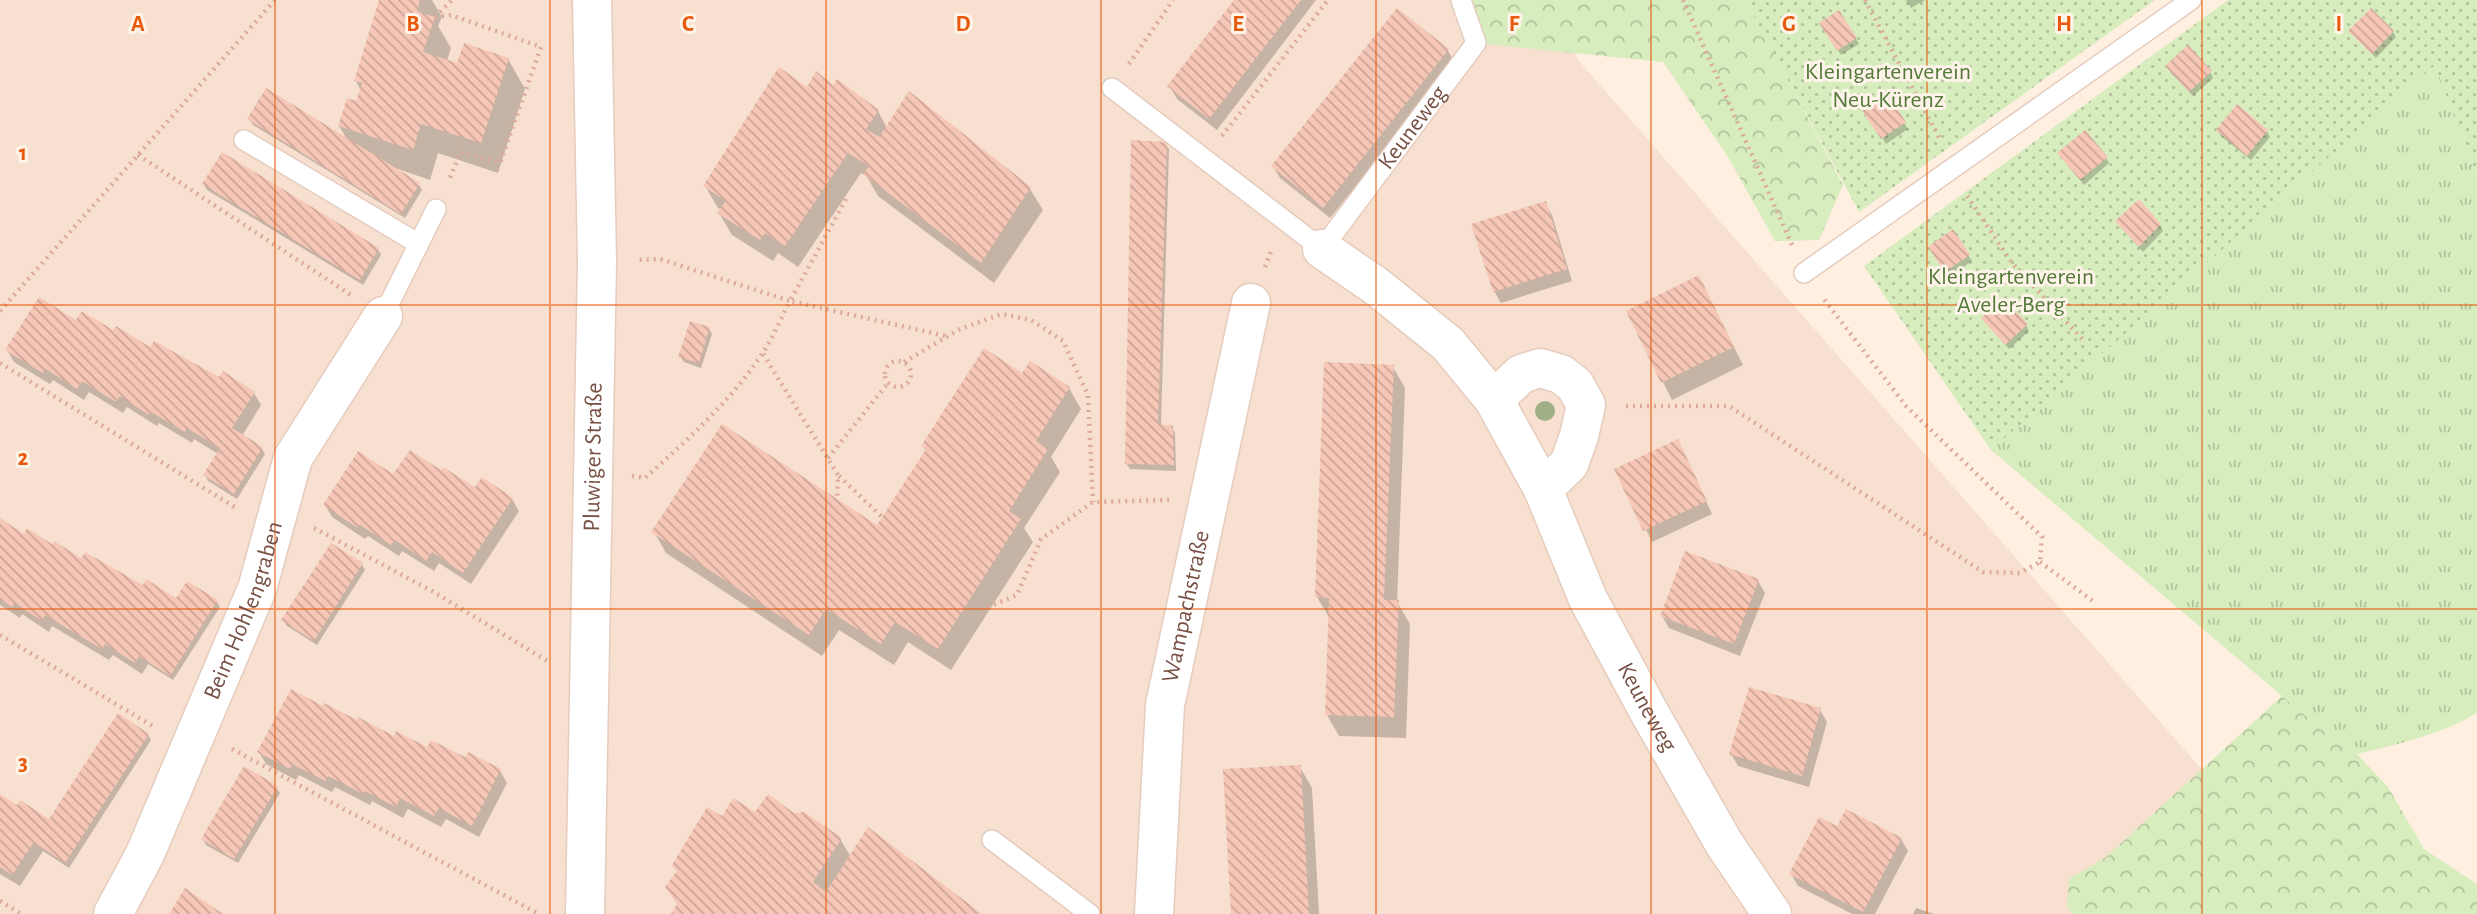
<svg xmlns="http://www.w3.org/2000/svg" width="2477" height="914" font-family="'Alegreya Sans',sans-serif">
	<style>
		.residential { fill: #f7e0cf }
		.grass { fill: url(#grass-tufts) }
		.forest { fill: url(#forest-crowns) }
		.garden { fill: url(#garden-dots) }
		.shadow { fill: #0003 }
		.building { fill: url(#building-back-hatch) }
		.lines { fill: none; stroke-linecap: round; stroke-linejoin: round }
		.lane-casing { stroke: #e5ccbe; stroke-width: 22 }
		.street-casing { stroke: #e5ccbe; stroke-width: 41 }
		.path { stroke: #dbaa99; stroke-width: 4.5; stroke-dasharray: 2 5; stroke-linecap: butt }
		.lane { stroke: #fff; stroke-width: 19 }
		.street { stroke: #fff; stroke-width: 38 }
		.tree { fill: #a0af85 }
		.grid { fill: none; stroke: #e8590c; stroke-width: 2; stroke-opacity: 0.55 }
		.labels { text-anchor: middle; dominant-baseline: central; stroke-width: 6; stroke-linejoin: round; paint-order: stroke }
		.park-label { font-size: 24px; fill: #547a3a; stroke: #fff4e9 }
		.street-label { font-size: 24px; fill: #785145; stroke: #fff4e9 }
		.grid-label { font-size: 23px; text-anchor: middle; font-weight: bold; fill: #e8590c; stroke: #fff4e9; stroke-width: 6; stroke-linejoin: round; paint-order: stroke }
	</style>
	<defs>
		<pattern id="grass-tufts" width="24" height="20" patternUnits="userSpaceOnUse" patternTransform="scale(1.75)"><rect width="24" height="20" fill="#d7edbe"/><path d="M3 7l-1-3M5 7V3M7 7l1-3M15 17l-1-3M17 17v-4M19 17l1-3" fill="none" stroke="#b3c29c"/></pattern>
		<pattern id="forest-crowns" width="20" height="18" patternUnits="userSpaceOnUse" patternTransform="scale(1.75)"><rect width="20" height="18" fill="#d7edbe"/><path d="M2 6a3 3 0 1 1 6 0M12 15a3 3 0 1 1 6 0" fill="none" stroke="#b3c29c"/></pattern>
		<pattern id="garden-dots" width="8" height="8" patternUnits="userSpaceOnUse" patternTransform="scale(1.75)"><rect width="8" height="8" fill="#d7edbe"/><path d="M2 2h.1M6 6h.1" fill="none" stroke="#b3c29c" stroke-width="1.8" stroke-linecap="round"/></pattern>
		<pattern id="building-back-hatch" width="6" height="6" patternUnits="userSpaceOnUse" patternTransform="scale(1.75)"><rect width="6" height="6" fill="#f6c7b6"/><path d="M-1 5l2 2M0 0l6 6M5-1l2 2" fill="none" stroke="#cca496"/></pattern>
	</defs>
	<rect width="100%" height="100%" fill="#feefe1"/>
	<path class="residential" d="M 0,0 L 1551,0 L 1578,60 L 2329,914 L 0,914 Z"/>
	<path class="grass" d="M 2435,64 L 2477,177 L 2477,713 C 2440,735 2398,744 2357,754 L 2327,734 L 1991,450 Z"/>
	<path class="forest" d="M 1464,0 L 1746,0 L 1843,185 L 1819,240 L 1775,241 L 1728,157 L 1663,62 L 1476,43 Z
		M 2282,696 L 2327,734 L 2357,754 L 2388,787 L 2424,849 L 2477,884 L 2477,914 L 2073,914 L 2067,907 L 2069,879 L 2106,857 Z"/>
	<path class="garden" d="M 1745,0 L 2155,0 L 1859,212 Z
		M 2228,0 L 2477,0 L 2477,177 L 2435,65 L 1991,450 L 1864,266 Z"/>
	<path class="shadow" d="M 381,0 L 432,0 L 442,17 L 438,26 L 451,48 L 447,61 L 458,65 L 508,59 L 525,89 L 498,173 L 438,153 L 430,180 L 395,168 L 419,185 L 422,190 L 405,218 L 253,125 L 249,119 L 348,141 L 339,126 L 358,103 L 361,91 L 356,81 Z
		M 1236,0 L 1316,0 L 1217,130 L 1177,99 L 1170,87 Z
		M 1906,0 L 1925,0 L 1911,8 Z
		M 1397,10 L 1448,51 L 1455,63 L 1330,218 L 1280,178 L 1273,166 Z
		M 1839,12 L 1859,44 L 1841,55 L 1821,23 Z
		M 2350,31 L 2393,32 L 2396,37 L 2376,58 Z
		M 2170,72 L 2210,72 L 2213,78 L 2193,96 Z
		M 833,88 L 878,111 L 887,128 L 910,93 L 1030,189 L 1043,210 L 994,283 L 878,196 L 867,177 L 861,173 L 798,267 L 778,253 L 773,261 L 732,235 L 719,213 L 722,210 L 718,208 L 705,186 L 807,90 Z
		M 1887,96 L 1908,129 L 1886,144 L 1865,111 Z
		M 2218,131 L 2267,131 L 2270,137 L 2251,160 L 2221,136 Z
		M 1165,144 L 1169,149 L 1161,426 L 1172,427 L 1175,433 L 1176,471 L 1130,469 L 1126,463 Z
		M 2106,158 L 2109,163 L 2084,185 L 2063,159 Z
		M 204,184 L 378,249 L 381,255 L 363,285 L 207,190 Z
		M 1545,203 L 1552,215 L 1572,281 L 1501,303 L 1494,291 Z
		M 2117,222 L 2160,225 L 2163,231 L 2143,252 Z
		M 1953,232 L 1972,261 L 1950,277 L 1930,247 Z
		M 1708,295 L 1743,365 L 1672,400 L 1628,312 Z
		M 1983,319 L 2026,325 L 2029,331 L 2009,349 Z
		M 76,322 L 114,333 L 254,393 L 261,405 L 242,436 L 262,449 L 265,454 L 237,499 L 208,481 L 205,475 L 218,454 L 194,439 L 192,443 L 159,423 L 157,426 L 127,407 L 123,413 L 89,392 L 84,400 L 53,380 L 50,384 L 14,362 L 7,350 Z
		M 709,329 L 712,334 L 701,368 L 684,362 L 680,356 Z
		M 1393,367 L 1405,388 L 1397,602 L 1410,624 L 1406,738 L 1339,736 L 1327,715 L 1330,619 L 1317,597 Z
		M 1023,375 L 1069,388 L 1081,409 L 1051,457 L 1060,472 L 1024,528 L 1033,542 L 951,670 L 908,642 L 894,665 L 839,630 L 822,656 L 666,553 L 654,532 L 877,528 L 927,452 L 923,446 Z
		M 1684,453 L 1712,514 L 1652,542 L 1617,470 Z
		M 441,473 L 475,490 L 512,499 L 519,511 L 471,584 L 439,563 L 434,571 L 402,551 L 399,556 L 368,536 L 365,539 L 332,517 L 325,505 L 394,477 Z
		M 0,520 L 24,536 L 53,546 L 143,588 L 175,600 L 217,602 L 220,607 L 173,680 L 148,664 L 142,674 L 113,655 L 109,660 L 52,626 L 49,632 L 22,614 L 20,618 L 0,605 Z
		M 362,565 L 365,570 L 317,645 L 287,626 L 283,620 Z
		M 1758,581 L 1765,593 L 1740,656 L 1669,628 L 1662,616 Z
		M 324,709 L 394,738 L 500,771 L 507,783 L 479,837 L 446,819 L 441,827 L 408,809 L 403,818 L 372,801 L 370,805 L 335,787 L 332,792 L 299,775 L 296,780 L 266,764 L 259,752 Z
		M 1820,710 L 1827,722 L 1809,787 L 1738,766 L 1731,754 Z
		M 148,735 L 151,740 L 69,868 L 43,851 L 20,886 L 0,874 L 0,796 L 18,807 L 50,821 Z
		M 1300,767 L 1312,788 L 1319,914 L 1232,914 Z
		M 276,787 L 280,793 L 238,863 L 206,845 L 203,839 Z
		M 756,815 L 794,815 L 840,839 L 851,857 L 980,914 L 673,914 L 678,906 L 678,873 L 674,865 L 723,819 Z
		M 1901,839 L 1908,851 L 1875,914 L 1852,914 L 1798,886 L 1791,874 Z
		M 1916,908 L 1934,914 L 1913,914 Z"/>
	<path class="building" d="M 379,0 L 420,0 L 417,11 L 435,17 L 423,52 L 457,63 L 464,43 L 509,58 L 481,143 L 421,124 L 413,150 L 338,126 L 347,98 L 356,101 L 362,83 L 354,81 Z
		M 1234,0 L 1301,0 L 1209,119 L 1167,86 Z
		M 1397,8 L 1449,49 L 1323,208 L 1271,166 Z
		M 2371,8 L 2394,31 L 2372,54 L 2348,31 Z
		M 1839,10 L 1857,38 L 1837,51 L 1819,23 Z
		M 2188,45 L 2212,71 L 2189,92 L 2165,66 Z
		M 779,67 L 807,87 L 816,71 L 833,85 L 837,79 L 879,110 L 866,129 L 879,137 L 909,91 L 1031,187 L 981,263 L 863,174 L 869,166 L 848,153 L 785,246 L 765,233 L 760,240 L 717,213 L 726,201 L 703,186 Z
		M 266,88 L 420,183 L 401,214 L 247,119 Z
		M 1887,94 L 1906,122 L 1881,139 L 1862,111 Z
		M 2237,104 L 2268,130 L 2247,156 L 2216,130 Z
		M 2085,130 L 2108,157 L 2080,180 L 2057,153 Z
		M 1131,140 L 1167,142 L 1158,424 L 1173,426 L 1174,465 L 1125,464 Z
		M 222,152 L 379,248 L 360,280 L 202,184 Z
		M 2139,199 L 2161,224 L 2139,247 L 2115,221 Z
		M 1546,201 L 1567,269 L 1493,292 L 1471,224 Z
		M 1953,229 L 1970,255 L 1945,272 L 1928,247 Z
		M 1699,275 L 1734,347 L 1661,383 L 1626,311 Z
		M 39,297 L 76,320 L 82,311 L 113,330 L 116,326 L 150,347 L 154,341 L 219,377 L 223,371 L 255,392 L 232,428 L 263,447 L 234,494 L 203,475 L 220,448 L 187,428 L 185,432 L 151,412 L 149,415 L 120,396 L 116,402 L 82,381 L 77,389 L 46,369 L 43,373 L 5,350 Z
		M 2003,298 L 2028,324 L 2005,345 L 1981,318 Z
		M 690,321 L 710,327 L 699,363 L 678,357 Z
		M 984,348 L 1022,373 L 1030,361 L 1070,387 L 1036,441 L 1048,449 L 1009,511 L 1021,519 L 938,649 L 895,622 L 881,644 L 826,609 L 809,635 L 651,532 L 722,424 L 877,525 L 926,449 L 921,446 Z
		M 1324,362 L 1394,365 L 1384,600 L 1399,600 L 1394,717 L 1325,715 L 1329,598 L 1315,597 Z
		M 1678,439 L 1707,501 L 1643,531 L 1614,469 Z
		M 410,450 L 441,470 L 443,467 L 475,487 L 482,477 L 513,498 L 463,573 L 432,552 L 426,561 L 395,540 L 391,545 L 360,525 L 358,528 L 323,505 L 358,451 L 393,474 Z
		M 0,518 L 24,534 L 27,528 L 52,544 L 54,541 L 81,558 L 85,552 L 143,585 L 146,579 L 176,598 L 187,581 L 218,600 L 170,676 L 139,656 L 135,663 L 105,644 L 102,649 L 45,615 L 42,621 L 15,603 L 12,607 L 0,599 Z
		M 331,543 L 363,563 L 314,641 L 281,620 Z
		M 1685,551 L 1759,579 L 1734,644 L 1660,616 Z
		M 1749,687 L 1821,708 L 1802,776 L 1729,754 Z
		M 291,689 L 323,706 L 324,703 L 357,720 L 358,717 L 394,736 L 396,731 L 427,747 L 431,740 L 465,757 L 468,752 L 501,769 L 472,826 L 439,808 L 434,816 L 400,798 L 396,807 L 365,791 L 363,794 L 328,776 L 325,781 L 292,764 L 290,769 L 257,752 Z
		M 118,713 L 149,734 L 65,863 L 34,842 L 12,875 L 0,867 L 0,794 L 17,805 L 20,800 L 49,819 Z
		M 1301,765 L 1309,914 L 1231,914 L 1223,769 Z
		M 244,766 L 278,786 L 234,859 L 201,839 Z
		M 768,794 L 794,813 L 804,812 L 842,838 L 813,882 L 826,892 L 868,827 L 982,914 L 671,914 L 677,904 L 665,887 L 677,871 L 672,865 L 707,807 L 722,816 L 733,798 L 755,812 Z
		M 1846,809 L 1902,838 L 1863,912 L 1789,874 L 1819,817 L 1837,826 Z
		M 185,888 L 223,914 L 169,914 Z"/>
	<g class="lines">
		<defs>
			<g id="lane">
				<path id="s1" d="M 1112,88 L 1322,249 L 1476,43 L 1461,0"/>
				<path d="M 244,140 L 419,244"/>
				<path d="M 1804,273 L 2191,0"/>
				<path d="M 383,316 L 436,209"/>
				<path d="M 992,840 L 1090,914"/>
			</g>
			<g id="street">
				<path id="s2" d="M 1322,249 L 1376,286 L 1448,344 L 1494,400 L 1543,489 L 1588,599 L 1649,712 L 1725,845 L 1772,914"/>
				<path d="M 1494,400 L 1521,374 L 1540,368 L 1561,374 L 1575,385 L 1586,405 L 1579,436 L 1569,464 L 1543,489"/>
				<path id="s3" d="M 113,914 L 145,854 L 257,589 L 293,458 L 383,316"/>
				<path id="s4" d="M 585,914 L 597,261 L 592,0"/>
				<path id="s5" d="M 1154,914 L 1165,705 L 1251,303"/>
			</g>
		</defs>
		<use href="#lane" class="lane-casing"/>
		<use href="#street" class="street-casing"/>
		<path class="path" d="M 1683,0 L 1792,245
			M 1865,0 L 1941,141
			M 435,17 L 451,15 L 541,47 L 500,163 L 461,152 L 448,182
			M 435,17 L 452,0
			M 1129,64 L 1173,0
			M 1222,136 L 1328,0
			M 138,155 L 351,295
			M 1967,196 L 2012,263 L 2084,341
			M 846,199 L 790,301 L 946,336
			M 1265,267 L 1272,249
			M 0,311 L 275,0
			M 763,354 L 838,475 L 837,499
			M885 374a13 13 0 1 1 26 0a13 13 0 1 1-26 0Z
			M 904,362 L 960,329 L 1002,314 L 1031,320 L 1063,341 L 1088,395 L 1093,502
			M 0,363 L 238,509
			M 1626,406 L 1729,406 L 1983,572 L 2020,573 L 2040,562 L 2042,537 L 1906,406 L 1823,298
			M 828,458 L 888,383
			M 632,476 L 645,478 C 687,440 730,402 762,354 C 773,338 781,318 790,301 L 660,259 L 636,260
			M 839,476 L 882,517
			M 314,528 L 432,591 L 549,662
			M 2040,562 L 2093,601
			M 981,610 L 1017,595 L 1041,539 L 1093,502 L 1169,500
			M 0,635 L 156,728
			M 232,749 L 539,914
			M 0,901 L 21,914"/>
		<use href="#lane" class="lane"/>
		<use href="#street" class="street"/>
	</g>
	<circle class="tree" cx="1545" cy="411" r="10"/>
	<path class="grid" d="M 275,0 L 275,914M 550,0 L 550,914M 826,0 L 826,914M 1101,0 L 1101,914M 1376,0 L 1376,914M 1651,0 L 1651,914M 1927,0 L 1927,914M 2202,0 L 2202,914M 0,305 L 2477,305M 0,609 L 2477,609"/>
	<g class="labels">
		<g class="park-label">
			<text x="1888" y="72">Kleingartenverein<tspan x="1888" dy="28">Neu-Kürenz</tspan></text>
			<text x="2011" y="277">Kleingartenverein<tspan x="2011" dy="28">Aveler-Berg</tspan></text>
		</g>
		<g class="street-label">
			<text stroke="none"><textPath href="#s1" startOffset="416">Keuneweg</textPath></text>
			<text stroke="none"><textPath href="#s4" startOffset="457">Pluwiger Straße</textPath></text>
			<text stroke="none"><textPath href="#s5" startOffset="310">Wampachstraße</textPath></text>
			<text stroke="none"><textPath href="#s3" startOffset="331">Beim Hohlengraben</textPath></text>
			<text stroke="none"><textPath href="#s2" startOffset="574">Keuneweg</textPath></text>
		</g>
	</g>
	<g class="grid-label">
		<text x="138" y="31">A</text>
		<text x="413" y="31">B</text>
		<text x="688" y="31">C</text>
		<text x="963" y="31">D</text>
		<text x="1238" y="31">E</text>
		<text x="1514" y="31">F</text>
		<text x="1789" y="31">G</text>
		<text x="2064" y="31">H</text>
		<text x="2339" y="31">I</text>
		<text x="23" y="160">1</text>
		<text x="23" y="465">2</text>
		<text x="23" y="770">3</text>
	</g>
</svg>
